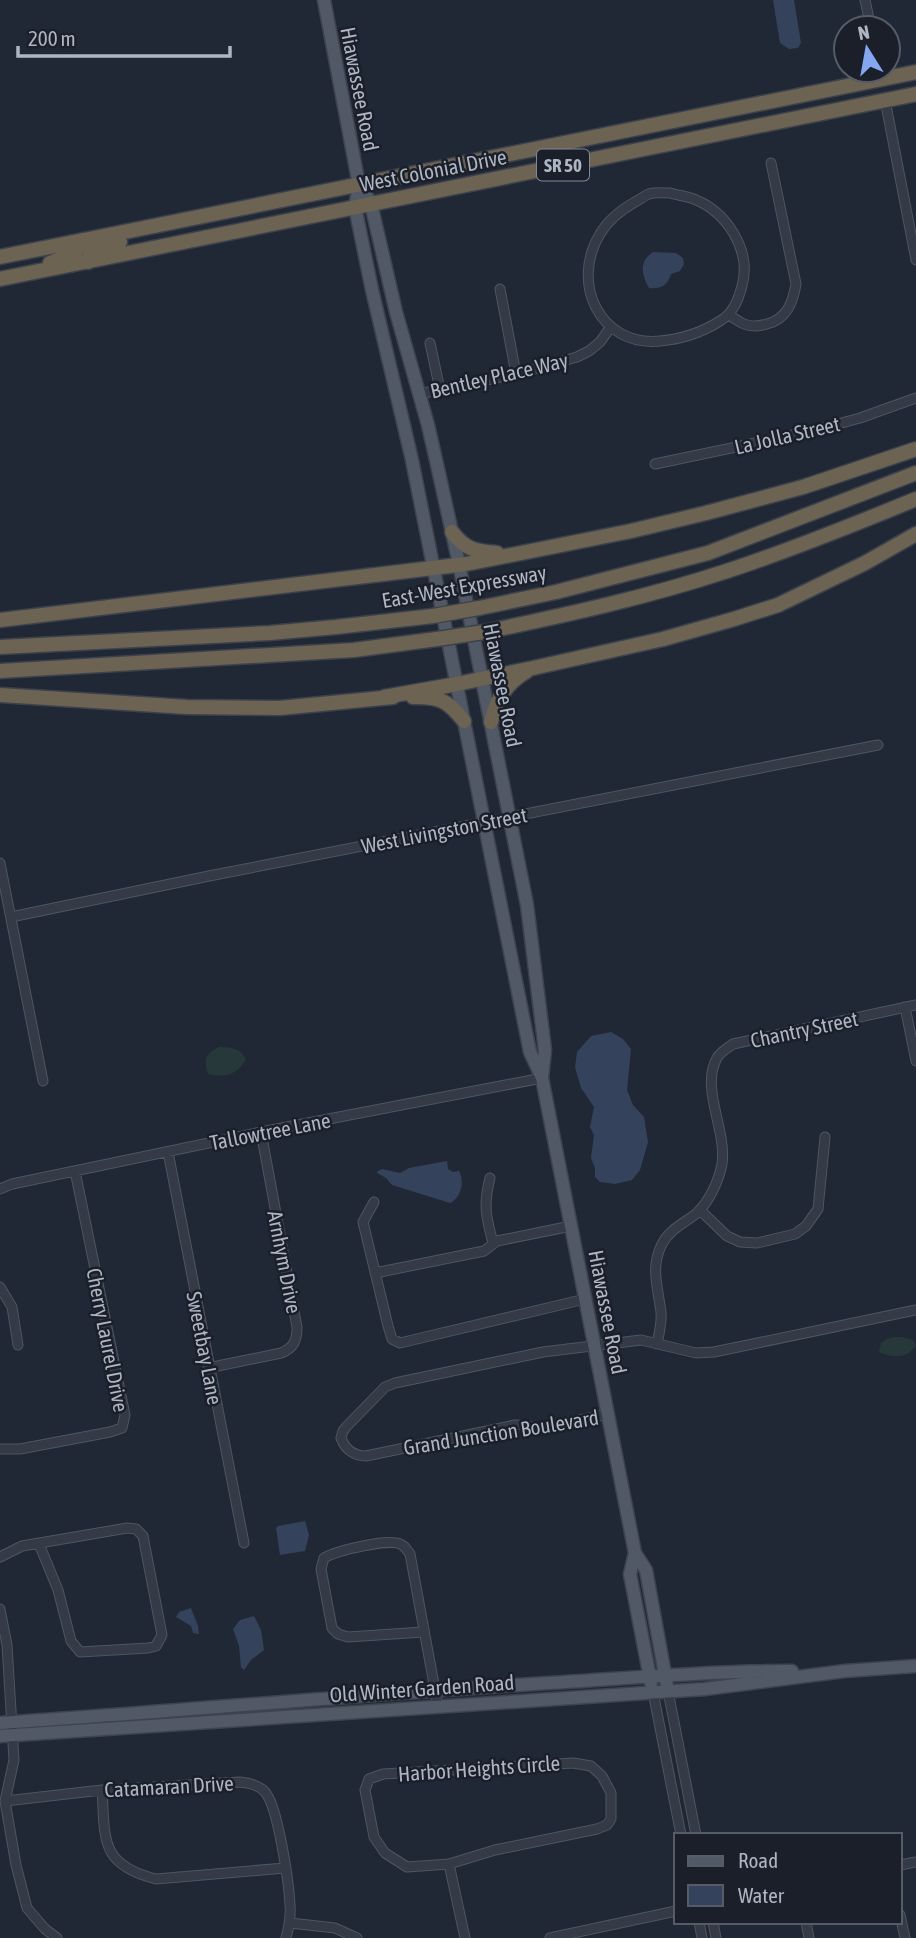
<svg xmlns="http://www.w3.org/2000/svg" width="916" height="1938" font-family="'Asap Condensed',sans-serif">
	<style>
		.green { fill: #27383a }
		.water { fill: #35425c }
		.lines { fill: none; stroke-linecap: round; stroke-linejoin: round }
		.minor-casing { stroke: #4f5561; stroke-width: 11 }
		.major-casing { stroke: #3e434f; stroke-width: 15 }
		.highway-casing { stroke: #3c424d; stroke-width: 17 }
		.minor { stroke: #343a46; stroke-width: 9 }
		.major { stroke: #525966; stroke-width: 12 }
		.highway { stroke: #6c6352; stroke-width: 14 }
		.highway-bridge-casing { stroke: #3c424d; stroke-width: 17; stroke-linecap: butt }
		.highway-bridge { stroke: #6c6352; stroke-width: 14 }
		.labels { text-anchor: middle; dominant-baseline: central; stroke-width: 5; stroke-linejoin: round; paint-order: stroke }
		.shield { fill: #1a1f2a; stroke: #828895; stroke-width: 2 }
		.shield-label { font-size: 19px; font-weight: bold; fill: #aeb5c3 }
		.street-label { font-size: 21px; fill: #aeb5c3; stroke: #1a1f2a }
	</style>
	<rect width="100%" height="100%" fill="#212835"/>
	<path class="green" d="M 219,1047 C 231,1048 239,1047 246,1059 C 237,1075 226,1078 208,1074 C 203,1059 206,1054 219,1047 Z
		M 895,1337 L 902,1337 L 913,1340 L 916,1345 C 908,1359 893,1358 879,1352 L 881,1343 L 887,1339 Z"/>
	<path class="water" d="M 773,0 L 794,0 L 801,43 L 798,48 L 789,49 L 780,43 Z
		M 653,252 L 676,253 L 683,258 L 684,264 L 680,271 L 671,274 C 667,286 661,289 649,288 C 641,275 639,261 653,252 Z
		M 611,1032 L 623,1039 L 631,1049 L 627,1090 L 633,1105 L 644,1117 L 648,1142 L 640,1170 L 632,1180 L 615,1184 L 600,1182 L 595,1177 L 595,1168 L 591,1158 L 594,1135 L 590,1127 L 594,1107 L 581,1088 L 575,1067 L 577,1052 L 591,1036 Z
		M 447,1161 L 448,1169 L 453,1172 L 459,1171 C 465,1181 461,1198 450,1203 L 392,1185 L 386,1178 L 377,1173 L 378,1171 L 382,1169 L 400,1173 L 409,1168 Z
		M 305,1521 L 309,1535 L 305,1551 L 280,1555 L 276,1528 L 278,1526 Z
		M 191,1608 L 198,1626 L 199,1634 L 193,1633 L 191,1626 L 176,1617 L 179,1612 Z
		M 254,1616 L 261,1630 L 264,1650 L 251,1660 L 244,1670 L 241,1667 L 239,1646 L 233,1629 L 240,1620 Z"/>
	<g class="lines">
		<defs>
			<path id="minor" d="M 865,0 L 871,28
				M 885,100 L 916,260
				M 670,193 C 677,195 684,196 691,198 C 726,210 752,250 742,286 C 738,301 733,313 720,321 C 701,333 683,339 660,341 C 600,347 570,283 600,234 C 608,220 621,210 635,202 C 639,200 644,196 649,194 C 655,192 663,193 670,193 Z
				M 500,289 L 516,374
				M 729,315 C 734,318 739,322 744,324 C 751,327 760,326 767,324 C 787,319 793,302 796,284 L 771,163
				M 430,343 L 440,390
				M 419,394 L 516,374 L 577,357 L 589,351 L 600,342 L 610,328
				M 655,464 L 812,431 L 860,418 L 916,398
				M 0,863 L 43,1081
				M 11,917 L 209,876 L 878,745
				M 905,1007 L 916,1061
				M 168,1152 L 244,1543
				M 490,1178 C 483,1205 486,1217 493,1243
				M 0,1189 L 12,1184 L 261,1132 L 542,1078
				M 374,1202 L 363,1222 L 388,1326 L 392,1339 L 400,1343 L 585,1299
				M 700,1210 L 727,1236 L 740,1242 L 757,1243 L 795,1234 L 806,1226 L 818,1209 L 825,1137
				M 375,1273 L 484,1251 L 497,1241 L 571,1226
				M 0,1287 L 12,1307 L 18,1345
				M 657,1344 C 659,1334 662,1323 661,1312 C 658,1288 650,1267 662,1244 C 669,1229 687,1222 698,1212 C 710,1200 719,1180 722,1164 C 727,1130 700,1088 717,1058 C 720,1052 728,1048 733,1044 L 916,1005
				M 208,1368 L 281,1353 C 294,1348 297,1340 297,1327 L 261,1132
				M 608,1414 L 541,1428 C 532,1428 523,1424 515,1425 L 366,1456 C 354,1456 345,1449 341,1438 L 343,1431 L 347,1426 L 385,1387 L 395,1383 L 543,1352 L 641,1340 L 696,1353 L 714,1352 L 916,1310
				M 0,1449 L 20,1449 L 110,1432 L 122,1428 L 125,1415 L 75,1171
				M 0,1557 L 22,1546 L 127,1528 L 136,1529 L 143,1536 L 162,1635 L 156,1646 L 148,1648 L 80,1652 L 71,1641 L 58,1590 L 39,1544
				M 0,1609 L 7,1645 L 14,1760 L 5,1801 L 16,1865 L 27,1908 L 45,1929 L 57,1938
				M 423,1632 L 348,1637 L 338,1634 L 332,1628 L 321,1569 L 324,1558 C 336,1551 391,1537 402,1545 C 406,1547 407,1551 410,1554 L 438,1706
				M 668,1691 L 696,1835
				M 653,1692 L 681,1835
				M 573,1763 L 591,1766 L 602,1776 L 611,1793 L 611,1819 L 607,1825 L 597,1829 L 495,1850 L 449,1864 L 407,1867 L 385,1853 L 374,1837 L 365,1790 L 369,1779 L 383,1774 Z
				M 102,1790 C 105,1840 100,1865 156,1879 L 285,1868
				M 5,1801 L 102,1790 L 240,1782 C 250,1783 259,1785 265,1792 C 278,1806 289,1884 290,1905 C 291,1917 289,1927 286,1938
				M 449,1864 L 465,1938
				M 900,1865 L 916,1862
				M 900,1915 L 905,1938
				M 699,1922 L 702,1938
				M 713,1922 L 716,1938
				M 806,1922 L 809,1938
				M 290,1923 L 335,1928 L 357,1938
				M 550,1938 L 676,1911"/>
			<path id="major" d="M 324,0 L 359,185 L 355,207 L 372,290 L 412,460 L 530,1052 L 542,1078 L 635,1553 L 646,1570 L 668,1691
				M 368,198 L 371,204 L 396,312 L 428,425 L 438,469 L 459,564 L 527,905 L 545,1050 L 542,1077
				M 635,1553 L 630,1574 L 651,1683
				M 0,1723 C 183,1711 366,1694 549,1683 C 630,1678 711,1671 792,1671
				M 0,1736 L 705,1689 L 845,1671 L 916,1666"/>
			<path id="highway" d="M 0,257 L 916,72
				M 88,262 C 91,245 107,245 120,242
				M 50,263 C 64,257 79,255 83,240
				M 0,279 L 916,94
				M 452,532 C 466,550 475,551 497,553
				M 479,608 L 556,592 L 708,553 L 916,473
				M 0,620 L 466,564 L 631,531 L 706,513 L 803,487 L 916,449
				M 484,632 C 566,615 648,597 727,571 C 791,550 853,525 916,499
				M 0,647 L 270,633 L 336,627 L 433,616
				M 0,671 L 354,650 L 437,639
				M 0,695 L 187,707 L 280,708 L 393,697
				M 384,697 L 457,684 L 533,668 L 663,639 L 734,619 L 778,605 L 865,563 L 916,534
				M 413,697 C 440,696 448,701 464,721
				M 491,722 C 497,699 505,684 527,671"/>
		</defs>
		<use href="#minor" class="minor-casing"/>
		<use href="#major" class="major-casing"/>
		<use href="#highway" class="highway-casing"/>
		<use href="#minor" class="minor"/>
		<use href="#major" class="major"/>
		<use href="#highway" class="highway"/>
		<defs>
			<path id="highway-bridge" d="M 433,616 L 479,608
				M 437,639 L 484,632"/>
		</defs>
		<use href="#highway-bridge" class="highway-bridge-casing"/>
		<use href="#highway-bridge" class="highway-bridge"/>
	</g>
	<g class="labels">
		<rect class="shield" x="537" y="149.5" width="52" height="31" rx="5"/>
		<g class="shield-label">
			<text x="563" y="165">SR 50</text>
		</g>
		<g class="street-label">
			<text transform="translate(360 89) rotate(79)">Hiawassee Road</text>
			<text transform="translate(433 170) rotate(-11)">West Colonial Drive</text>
			<text transform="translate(499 375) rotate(-13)">Bentley Place Way</text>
			<text transform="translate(787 435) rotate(-13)">La Jolla Street</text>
			<text transform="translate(464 586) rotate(-10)">East-West Expressway</text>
			<text transform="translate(503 685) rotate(79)">Hiawassee Road</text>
			<text transform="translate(444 830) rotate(-11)">West Livingston Street</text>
			<text transform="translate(804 1029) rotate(-12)">Chantry Street</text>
			<text transform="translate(270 1131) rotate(-11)">Tallowtree Lane</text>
			<text transform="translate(285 1262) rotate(79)">Arnhym Drive</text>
			<text transform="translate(608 1312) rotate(79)">Hiawassee Road</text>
			<text transform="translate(108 1340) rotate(79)">Cherry Laurel Drive</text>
			<text transform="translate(205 1348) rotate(79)">Sweetbay Lane</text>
			<text transform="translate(501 1432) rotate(-9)">Grand Junction Boulevard</text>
			<text transform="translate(422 1688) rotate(-4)">Old Winter Garden Road</text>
			<text transform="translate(479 1768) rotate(-4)">Harbor Heights Circle</text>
			<text transform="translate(169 1786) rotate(-3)">Catamaran Drive</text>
		</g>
	</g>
	<rect x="674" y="1833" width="228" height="91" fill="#1a1f2a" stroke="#555b67" stroke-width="2"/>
	<rect x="688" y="1856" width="35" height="10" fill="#525966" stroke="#555b67" stroke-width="2"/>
	<text x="738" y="1868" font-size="21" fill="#aeb5c3">Road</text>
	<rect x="688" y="1885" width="35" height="21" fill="#35425c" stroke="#555b67" stroke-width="2"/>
	<text x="738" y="1903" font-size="21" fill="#aeb5c3">Water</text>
	<g transform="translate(867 49) rotate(349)"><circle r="33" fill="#1a1f2a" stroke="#555b67" stroke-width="2"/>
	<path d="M0-5L12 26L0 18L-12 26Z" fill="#85a6f1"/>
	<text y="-10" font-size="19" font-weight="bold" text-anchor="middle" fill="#aeb5c3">N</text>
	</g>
	<path d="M18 46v10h212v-10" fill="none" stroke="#aeb5c3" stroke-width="3.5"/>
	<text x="28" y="46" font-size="21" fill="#aeb5c3" stroke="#1a1f2a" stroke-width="5" paint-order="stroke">200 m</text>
</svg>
